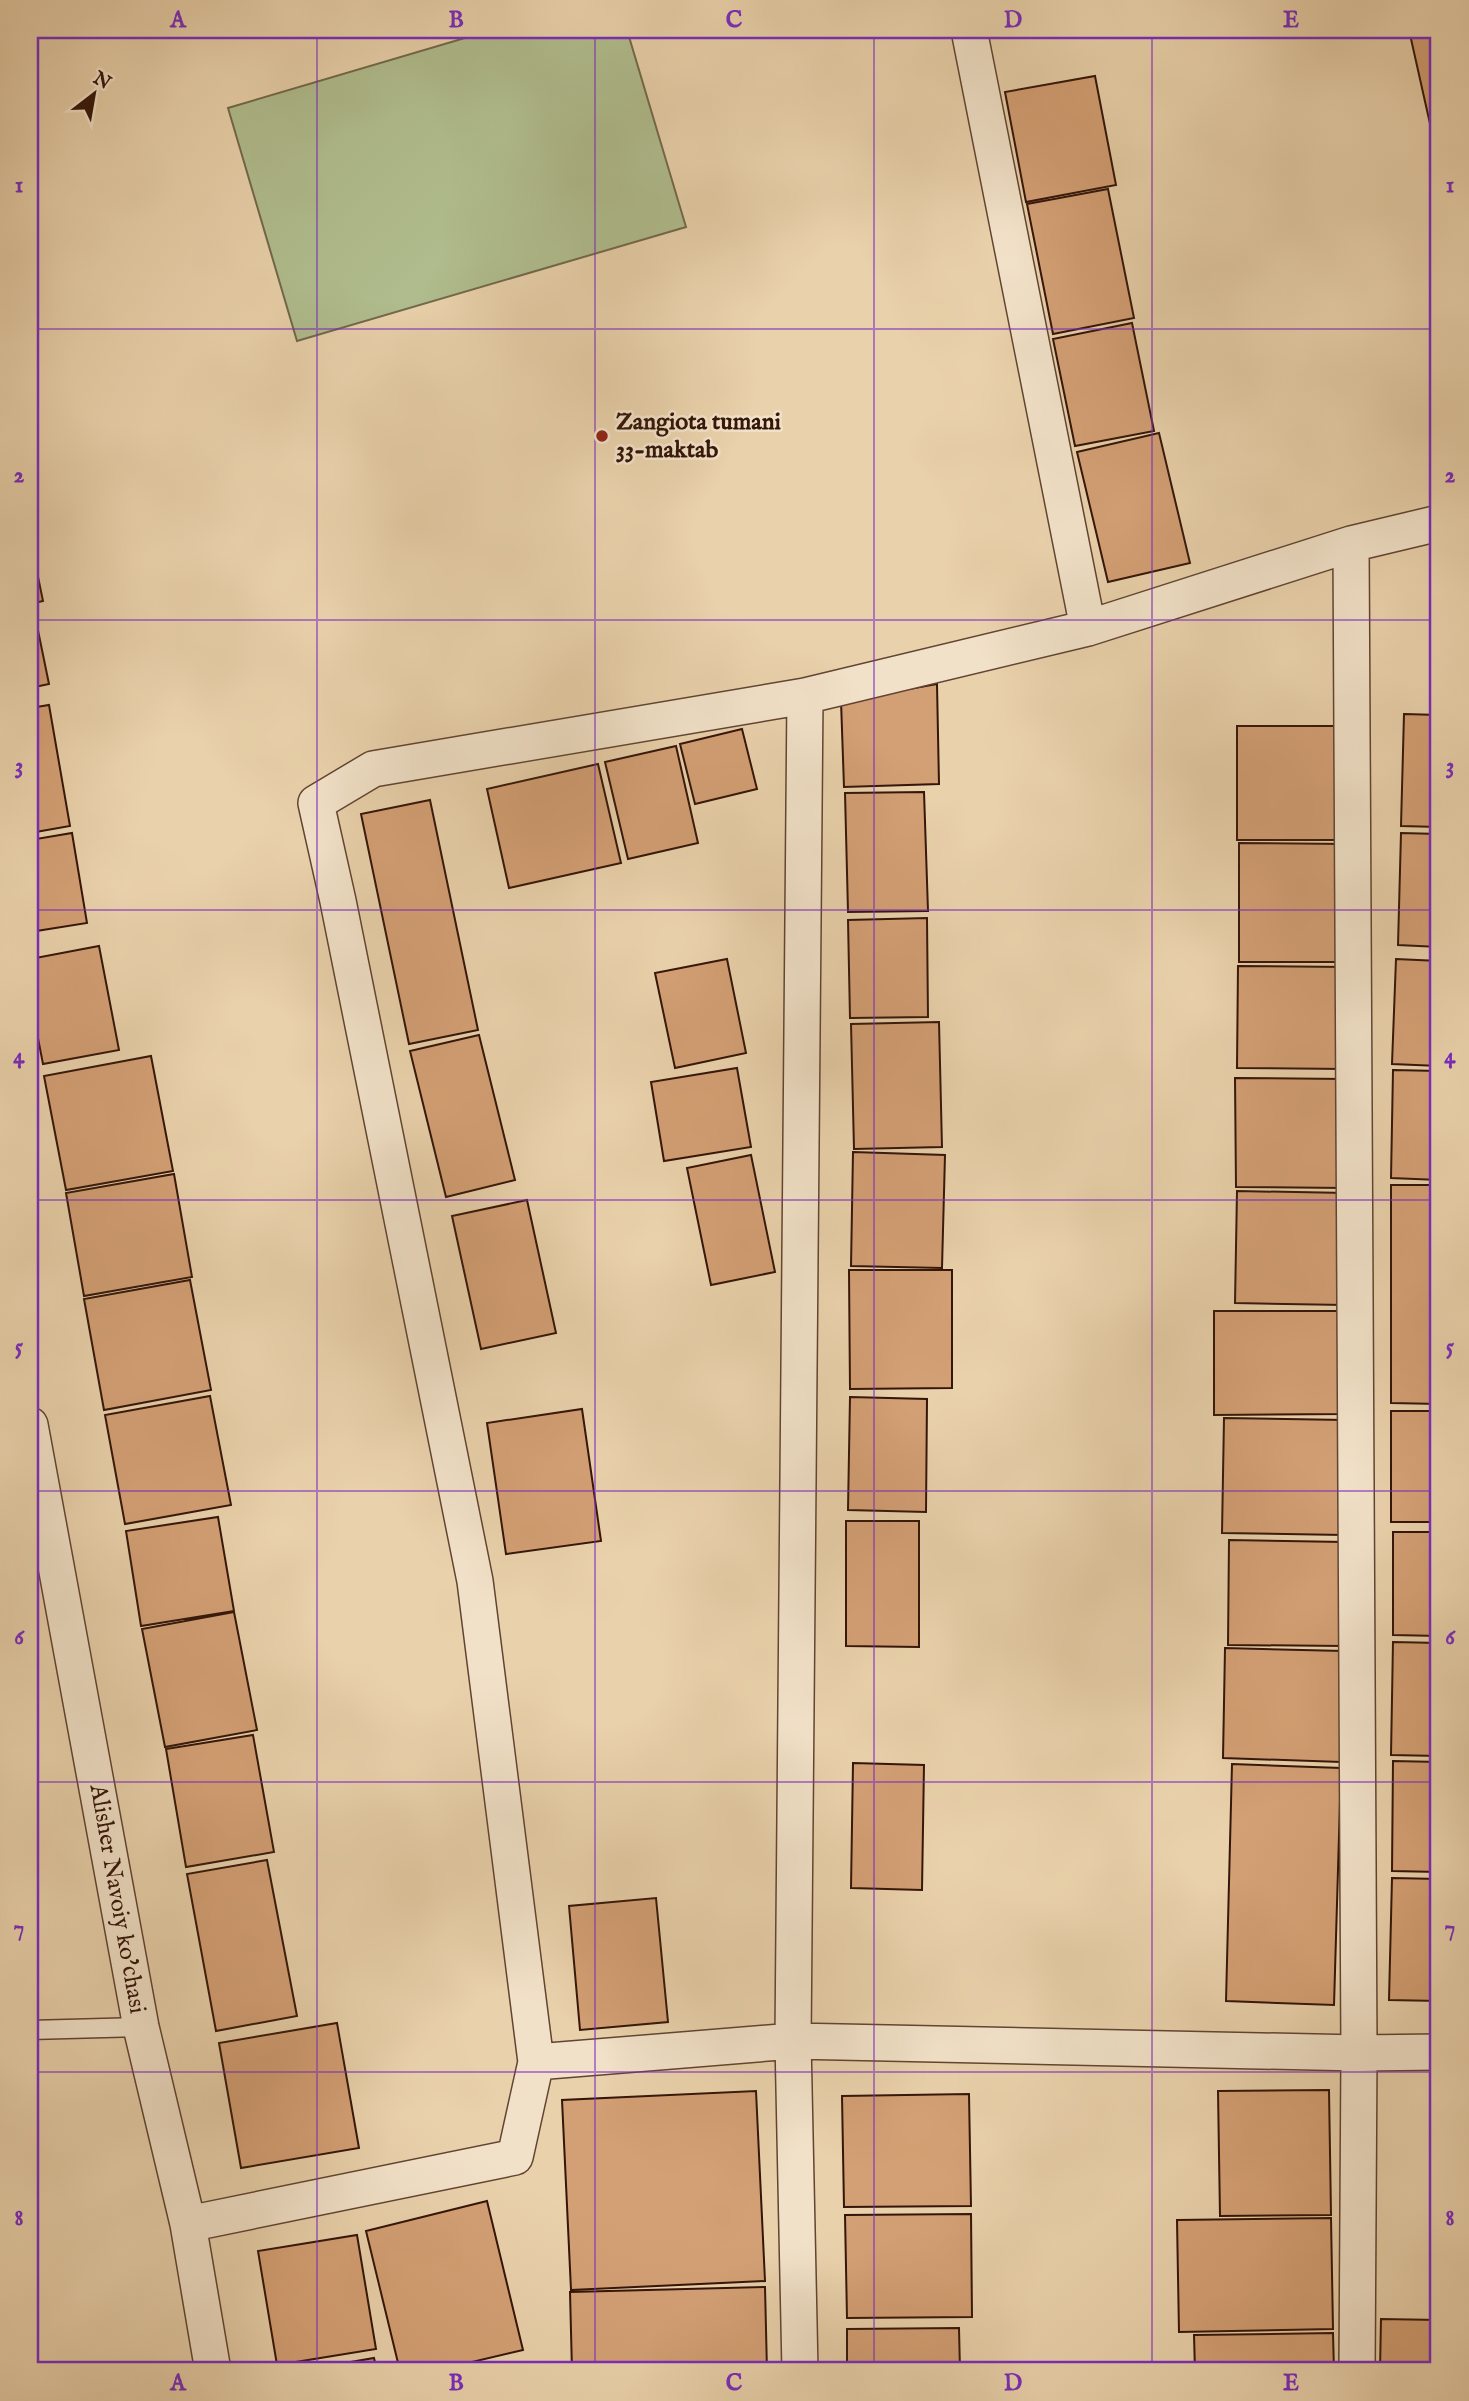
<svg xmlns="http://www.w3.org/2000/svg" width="1469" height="2401" font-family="'IM FELL English',serif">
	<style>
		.green { fill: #b0bd8e; stroke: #72694c; stroke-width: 2 }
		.building { fill: #d39f74; stroke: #341509; stroke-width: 2 }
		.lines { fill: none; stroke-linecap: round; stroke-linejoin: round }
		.service-casing { stroke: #614432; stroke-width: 21 }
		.minor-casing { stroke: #614432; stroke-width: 38 }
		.service { stroke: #f1e1c8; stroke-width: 18 }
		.minor { stroke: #f1e1c8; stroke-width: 35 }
		.grid { fill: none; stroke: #7b2cbf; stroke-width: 2; stroke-opacity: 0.55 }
		.poi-dot { fill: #8f2418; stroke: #f1e1c8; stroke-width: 2.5 }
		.labels { text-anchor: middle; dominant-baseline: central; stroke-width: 5; stroke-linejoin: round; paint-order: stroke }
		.poi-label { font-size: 24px; font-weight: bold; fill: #341509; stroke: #f1e1c8; text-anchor: start }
		.street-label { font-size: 24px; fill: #341509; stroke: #f1e1c8 }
		.neatline { fill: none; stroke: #7b2cbf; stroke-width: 2.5 }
		.grid-label { font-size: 23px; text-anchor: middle; font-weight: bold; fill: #7b2cbf }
	</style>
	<rect width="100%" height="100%" fill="#e9d1ab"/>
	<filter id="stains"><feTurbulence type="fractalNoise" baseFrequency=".00286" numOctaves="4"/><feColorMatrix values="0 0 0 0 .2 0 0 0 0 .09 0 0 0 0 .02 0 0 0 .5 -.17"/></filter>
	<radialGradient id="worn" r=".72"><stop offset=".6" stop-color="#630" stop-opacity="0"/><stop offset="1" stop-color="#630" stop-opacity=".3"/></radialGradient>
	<path class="green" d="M 492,30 L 627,30 L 686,227 L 297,341 L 228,108 Z"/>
	<path class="building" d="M 1409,30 L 1439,30 L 1439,154 L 1437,155 Z
		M 1095,76 L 1116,185 L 1026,202 L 1005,92 Z
		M 1439,154 L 1439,182 L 1434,155 Z
		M 1108,189 L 1134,318 L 1053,334 L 1027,204 Z
		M 1132,323 L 1154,431 L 1075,446 L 1053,339 Z
		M 1159,433 L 1190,563 L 1108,582 L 1077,452 Z
		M 30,538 L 43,601 L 30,604 Z
		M 34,611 L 49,684 L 30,688 L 30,612 Z
		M 937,684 L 939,784 L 844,787 L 841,701 Z
		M 49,705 L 70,826 L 30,833 L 30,708 Z
		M 1404,714 L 1439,715 L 1439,827 L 1401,826 Z
		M 1237,726 L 1346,726 L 1346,840 L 1237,840 Z
		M 742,729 L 757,789 L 695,804 L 680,744 Z
		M 676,746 L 698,843 L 628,859 L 605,762 Z
		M 598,764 L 621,863 L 509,888 L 487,789 Z
		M 924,792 L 928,911 L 848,912 L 845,793 Z
		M 430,800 L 478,1030 L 409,1044 L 361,814 Z
		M 72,833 L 87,923 L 30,932 L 30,840 Z
		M 1401,833 L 1439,834 L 1439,947 L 1398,945 Z
		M 1239,843 L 1347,844 L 1347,962 L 1239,962 Z
		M 927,918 L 928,1017 L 850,1018 L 848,920 Z
		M 99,946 L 119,1050 L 43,1064 L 30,997 L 30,959 Z
		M 727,959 L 746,1053 L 675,1068 L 655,973 Z
		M 1396,959 L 1439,961 L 1439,1066 L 1392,1064 Z
		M 1238,966 L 1347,967 L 1345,1069 L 1237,1068 Z
		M 939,1022 L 942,1147 L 854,1149 L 851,1024 Z
		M 479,1035 L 515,1180 L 446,1197 L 410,1051 Z
		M 151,1056 L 173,1171 L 66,1190 L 44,1076 Z
		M 737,1068 L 751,1147 L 664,1161 L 651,1082 Z
		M 1393,1070 L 1439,1071 L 1439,1180 L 1391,1178 Z
		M 1235,1078 L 1346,1079 L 1346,1188 L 1236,1187 Z
		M 853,1152 L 945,1155 L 942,1268 L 851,1266 Z
		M 751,1155 L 775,1272 L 711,1285 L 687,1168 Z
		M 174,1174 L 192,1277 L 84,1296 L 66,1193 Z
		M 1391,1185 L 1439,1185 L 1439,1404 L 1391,1403 Z
		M 1237,1191 L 1347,1193 L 1345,1305 L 1235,1303 Z
		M 527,1200 L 556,1333 L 481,1349 L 452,1216 Z
		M 849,1270 L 952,1270 L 952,1388 L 850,1389 Z
		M 190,1280 L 211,1390 L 104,1410 L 84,1299 Z
		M 1214,1311 L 1344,1311 L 1345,1414 L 1214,1415 Z
		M 210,1396 L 231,1505 L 125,1524 L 105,1415 Z
		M 850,1397 L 927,1399 L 926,1512 L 848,1510 Z
		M 582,1409 L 601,1541 L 506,1554 L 487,1423 Z
		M 1391,1411 L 1439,1411 L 1439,1522 L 1391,1522 Z
		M 1224,1418 L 1346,1420 L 1344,1535 L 1222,1533 Z
		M 218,1517 L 234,1611 L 141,1626 L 126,1531 Z
		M 846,1521 L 919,1521 L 919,1647 L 846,1646 Z
		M 1393,1532 L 1439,1532 L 1439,1636 L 1393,1635 Z
		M 1229,1540 L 1345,1542 L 1344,1646 L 1228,1645 Z
		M 234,1612 L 257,1730 L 165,1747 L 142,1629 Z
		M 1393,1642 L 1439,1643 L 1439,1756 L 1391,1755 Z
		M 1225,1648 L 1344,1651 L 1341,1762 L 1223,1758 Z
		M 253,1735 L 274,1852 L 186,1867 L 166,1749 Z
		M 1393,1761 L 1439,1762 L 1439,1872 L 1392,1871 Z
		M 853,1763 L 924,1765 L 922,1890 L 851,1888 Z
		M 1232,1764 L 1341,1768 L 1334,2005 L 1226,2001 Z
		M 267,1860 L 297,2016 L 216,2031 L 187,1874 Z
		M 1392,1878 L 1439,1879 L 1439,2001 L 1389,2000 Z
		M 656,1898 L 668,2022 L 580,2030 L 569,1906 Z
		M 337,2023 L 359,2148 L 241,2168 L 219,2043 Z
		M 1329,2090 L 1331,2215 L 1220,2216 L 1218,2091 Z
		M 756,2091 L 765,2281 L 571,2290 L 562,2100 Z
		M 969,2094 L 971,2206 L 844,2207 L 842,2096 Z
		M 487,2201 L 523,2350 L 434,2371 L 400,2371 L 366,2231 Z
		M 971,2214 L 972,2317 L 847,2318 L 845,2215 Z
		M 1331,2218 L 1333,2329 L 1179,2332 L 1177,2220 Z
		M 357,2235 L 376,2349 L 277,2365 L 258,2251 Z
		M 765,2287 L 767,2371 L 572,2371 L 570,2292 Z
		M 1381,2319 L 1439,2320 L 1439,2371 L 1380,2371 Z
		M 959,2328 L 960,2371 L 847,2371 L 847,2329 Z
		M 1333,2333 L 1334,2371 L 1195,2371 L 1194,2335 Z
		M 374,2358 L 377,2371 L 299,2371 Z"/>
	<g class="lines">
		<defs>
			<path id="service" d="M 30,2030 L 141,2027"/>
			<path id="minor" d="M 969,30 L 1088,628
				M 1351,544 L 1359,2053 L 1357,2371
				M 30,1425 L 141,2027 L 188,2224 L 213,2371
				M 536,2062 L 793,2041 L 1359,2053 L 1439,2052
				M 188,2224 L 515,2157 L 536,2062 L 475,1581 L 338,901 L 316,803 L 373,769 L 805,696 L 1088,628 L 1351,544 L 1439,523
				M 800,2371 L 793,2041 L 805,696"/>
		</defs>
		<use href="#service" class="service-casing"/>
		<use href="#minor" class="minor-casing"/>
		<use href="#service" class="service"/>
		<use href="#minor" class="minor"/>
	</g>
	<path class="grid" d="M 317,30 L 317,2371M 595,30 L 595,2371M 874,30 L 874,2371M 1152,30 L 1152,2371M 30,329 L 1439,329M 30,620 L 1439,620M 30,910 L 1439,910M 30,1200 L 1439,1200M 30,1491 L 1439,1491M 30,1782 L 1439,1782M 30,2072 L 1439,2072"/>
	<circle class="poi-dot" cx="602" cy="436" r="7"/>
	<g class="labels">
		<g class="poi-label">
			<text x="616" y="422">Zangiota tumani<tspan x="616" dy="28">33-maktab</tspan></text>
		</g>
		<g class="street-label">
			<text transform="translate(117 1899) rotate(80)">Alisher Navoiy ko'chasi</text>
		</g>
	</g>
	<rect width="1469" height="2401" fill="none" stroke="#e9d1ab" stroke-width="77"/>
	<g transform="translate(94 94) rotate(31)" stroke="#f1e1c8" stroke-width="5" paint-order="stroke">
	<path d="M0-5L12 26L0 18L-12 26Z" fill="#341509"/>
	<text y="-10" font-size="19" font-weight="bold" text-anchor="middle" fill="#341509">N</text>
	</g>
	<rect x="38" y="38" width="1392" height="2324" class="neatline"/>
	<g class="grid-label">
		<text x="178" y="27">A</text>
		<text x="456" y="27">B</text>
		<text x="734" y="27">C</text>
		<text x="1013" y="27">D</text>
		<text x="1291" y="27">E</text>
		<text x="19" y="192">1</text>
		<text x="1450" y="192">1</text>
		<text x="19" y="482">2</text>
		<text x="1450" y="482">2</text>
		<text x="19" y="773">3</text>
		<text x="1450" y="773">3</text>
		<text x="19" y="1063">4</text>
		<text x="1450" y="1063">4</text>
		<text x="19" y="1354">5</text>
		<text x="1450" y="1354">5</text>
		<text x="19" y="1644">6</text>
		<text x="1450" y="1644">6</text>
		<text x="19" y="1935">7</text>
		<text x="1450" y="1935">7</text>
		<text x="19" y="2225">8</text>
		<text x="1450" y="2225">8</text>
		<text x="178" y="2390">A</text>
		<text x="456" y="2390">B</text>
		<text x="734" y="2390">C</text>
		<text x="1013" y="2390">D</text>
		<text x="1291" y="2390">E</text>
	</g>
	<rect width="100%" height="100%" filter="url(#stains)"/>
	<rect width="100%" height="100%" fill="url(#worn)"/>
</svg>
